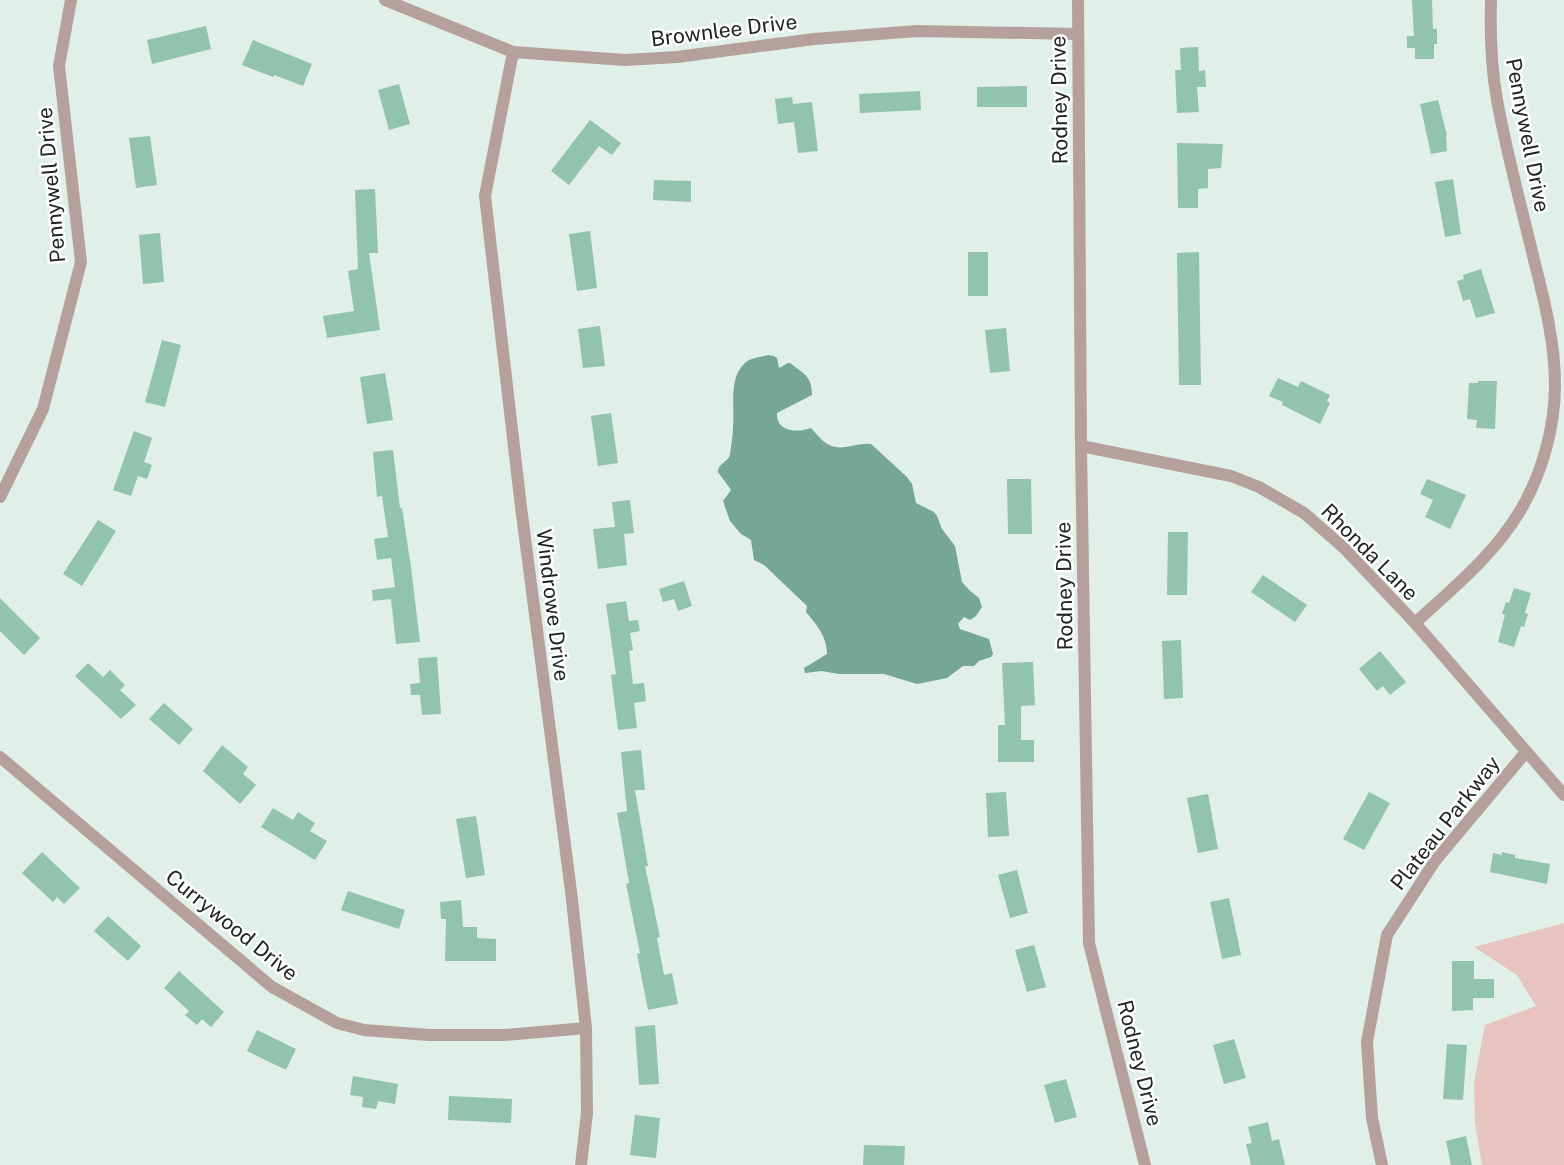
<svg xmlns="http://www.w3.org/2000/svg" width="1564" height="1165" font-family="'Public Sans',sans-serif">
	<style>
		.green { fill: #e7c4bf }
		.water { fill: #76a794 }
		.building { fill: #91c3af }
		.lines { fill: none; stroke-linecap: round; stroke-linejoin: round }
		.minor { stroke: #b6a09d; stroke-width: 12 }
		.labels { text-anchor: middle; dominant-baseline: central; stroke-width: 5; stroke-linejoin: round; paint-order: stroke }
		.street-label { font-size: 21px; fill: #202523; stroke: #fff }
	</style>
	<rect width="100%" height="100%" fill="#e0efe8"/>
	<path class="green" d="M 1564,923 L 1564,1165 L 1482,1165 L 1475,1123 L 1474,1083 L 1485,1025 L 1536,1006 L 1517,975 L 1474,947 Z"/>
	<path class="water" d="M 768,355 L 774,356 L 777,358 L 779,368 L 788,363 L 790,363 C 804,374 812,376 812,395 L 777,413 C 776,432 797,433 811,428 C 823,442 830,451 851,446 C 858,445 864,443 871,444 L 907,477 L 912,484 L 916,503 L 934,512 L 937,516 L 942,529 L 955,546 L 962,582 L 969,590 L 979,598 L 982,607 L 976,616 L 970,620 L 964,617 L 958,624 L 960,629 L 989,639 L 993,654 L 991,657 L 979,661 L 974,666 L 963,666 L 947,678 L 917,684 L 884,674 L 838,674 L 822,671 L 805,673 L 804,668 L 827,654 C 827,637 817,625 806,612 L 807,606 L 764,565 L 754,560 L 751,540 L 741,534 L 730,521 L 723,501 L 731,490 L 718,472 C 718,463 727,463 730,455 C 731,446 733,436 733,427 C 735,407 728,378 745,363 C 751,357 761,357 768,355 Z"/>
	<path class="building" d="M 1412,0 L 1432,0 L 1433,29 L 1437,29 L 1437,44 L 1434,44 L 1434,59 L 1415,59 L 1415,48 L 1407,48 L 1407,36 L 1414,36 Z
		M 206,26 L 211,49 L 152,64 L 147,40 Z
		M 253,40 L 312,64 L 303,86 L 274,75 L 273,77 L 242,65 Z
		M 1198,47 L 1199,71 L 1205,70 L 1206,87 L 1197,87 L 1199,112 L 1177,113 L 1175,70 L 1181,70 L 1180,48 Z
		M 399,84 L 410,124 L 389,130 L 378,90 Z
		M 1027,86 L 1027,107 L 977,107 L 977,87 Z
		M 920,91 L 921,110 L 860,113 L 859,94 Z
		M 792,97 L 793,104 L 812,102 L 818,151 L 798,153 L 794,122 L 778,124 L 775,99 Z
		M 1438,100 L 1447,135 L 1446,135 L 1447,151 L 1431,154 L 1420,104 Z
		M 590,120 L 621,143 L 612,155 L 599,146 L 569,185 L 551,171 Z
		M 150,136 L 157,185 L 136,188 L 129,138 Z
		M 1177,143 L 1223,144 L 1221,168 L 1208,169 L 1208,188 L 1198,189 L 1198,208 L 1178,208 Z
		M 1453,179 L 1461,234 L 1445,237 L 1435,182 Z
		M 654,180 L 691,181 L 691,202 L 653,200 Z
		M 375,189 L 378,253 L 369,253 L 380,330 L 327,338 L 323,316 L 354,311 L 348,271 L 358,269 L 355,190 Z
		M 590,231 L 597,288 L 577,291 L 569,234 Z
		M 160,233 L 164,282 L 143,284 L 139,235 Z
		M 968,252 L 988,252 L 988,296 L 968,296 Z
		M 1199,252 L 1201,385 L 1179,385 L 1177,253 Z
		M 1481,269 L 1495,313 L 1476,318 L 1470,299 L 1463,301 L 1457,281 L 1464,279 L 1463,275 Z
		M 600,326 L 605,366 L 583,368 L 578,329 Z
		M 1006,328 L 1010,371 L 990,373 L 985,330 Z
		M 162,340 L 181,345 L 165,407 L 145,402 Z
		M 385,373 L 393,420 L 367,424 L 360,377 Z
		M 1278,378 L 1298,387 L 1301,381 L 1330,395 L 1327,401 L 1330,403 L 1320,424 L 1282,405 L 1283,402 L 1269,396 Z
		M 1478,381 L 1497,381 L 1495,429 L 1476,428 L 1477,420 L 1467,419 L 1469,383 L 1478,383 Z
		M 611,413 L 618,463 L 598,466 L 591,416 Z
		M 134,431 L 152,438 L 144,462 L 152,465 L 147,479 L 138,476 L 131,496 L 113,490 Z
		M 393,450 L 400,508 L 402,508 L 411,567 L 420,642 L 396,644 L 391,599 L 373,601 L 372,590 L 395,587 L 391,558 L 377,560 L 374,539 L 388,537 L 382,496 L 377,497 L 373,452 Z
		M 1007,479 L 1031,479 L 1032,534 L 1008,534 Z
		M 1427,479 L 1466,495 L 1450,529 L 1425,517 L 1433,500 L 1420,494 Z
		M 630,500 L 634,533 L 624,534 L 627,565 L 598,569 L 593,529 L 615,527 L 612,502 Z
		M 98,520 L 116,531 L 82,586 L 63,574 Z
		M 1168,532 L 1188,532 L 1187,595 L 1167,595 Z
		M 1263,575 L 1307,605 L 1295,622 L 1251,592 Z
		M 684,581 L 692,606 L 678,611 L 674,599 L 663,602 L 659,589 Z
		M 1514,588 L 1531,593 L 1525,613 L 1528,614 L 1524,627 L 1521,626 L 1514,647 L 1498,642 L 1505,615 L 1502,614 L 1506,602 L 1509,603 Z
		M 0,598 L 40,638 L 24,655 L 0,631 Z
		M 626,601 L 629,621 L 638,620 L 640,631 L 630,633 L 633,650 L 629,651 L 633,684 L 644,683 L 646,701 L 634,703 L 637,728 L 618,730 L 611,675 L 616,674 L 606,604 Z
		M 1181,640 L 1183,698 L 1164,699 L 1162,641 Z
		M 1380,651 L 1406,682 L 1390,695 L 1383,686 L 1377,691 L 1359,669 Z
		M 437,657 L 441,714 L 422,715 L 420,695 L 411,695 L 410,684 L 420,683 L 418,658 Z
		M 1033,662 L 1035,705 L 1021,706 L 1021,740 L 1034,740 L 1034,762 L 998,762 L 998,725 L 1005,725 L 1002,663 Z
		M 88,663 L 103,677 L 110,670 L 125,685 L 120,690 L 136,705 L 121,719 L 75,676 Z
		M 164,703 L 193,729 L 179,745 L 149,719 Z
		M 222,745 L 248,767 L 243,774 L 256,785 L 240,804 L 203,771 Z
		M 641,750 L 645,790 L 635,790 L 648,866 L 645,866 L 660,937 L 657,938 L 664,975 L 672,973 L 678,1004 L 648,1010 L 637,954 L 640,953 L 626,884 L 629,883 L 617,813 L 627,811 L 621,752 Z
		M 1006,792 L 1009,836 L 988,837 L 986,793 Z
		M 1369,792 L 1390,803 L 1364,850 L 1343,839 Z
		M 1208,794 L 1218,849 L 1198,853 L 1187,798 Z
		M 273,808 L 293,820 L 298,812 L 315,823 L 310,831 L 327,841 L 315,860 L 261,827 Z
		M 476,816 L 485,875 L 466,878 L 456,819 Z
		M 42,852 L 80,888 L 64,904 L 57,897 L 53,902 L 22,873 Z
		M 1502,852 L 1515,855 L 1515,858 L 1550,864 L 1547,884 L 1490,872 L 1493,853 L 1502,855 Z
		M 1017,870 L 1028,913 L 1010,918 L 998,875 Z
		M 348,891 L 405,910 L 399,929 L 341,910 Z
		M 1229,898 L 1241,955 L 1222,959 L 1210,902 Z
		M 461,900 L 463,927 L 477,927 L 477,938 L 496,939 L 496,961 L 445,961 L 446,919 L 441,919 L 440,902 Z
		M 108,916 L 141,946 L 128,961 L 94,931 Z
		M 1034,945 L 1046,987 L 1027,992 L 1015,950 Z
		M 1452,961 L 1474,961 L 1474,979 L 1494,979 L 1494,998 L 1473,998 L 1473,1010 L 1452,1011 Z
		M 179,971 L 224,1012 L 211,1027 L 202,1019 L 197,1025 L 185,1015 L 189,1011 L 164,988 Z
		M 655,1025 L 659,1084 L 639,1085 L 635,1027 Z
		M 257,1030 L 296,1049 L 286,1070 L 247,1051 Z
		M 1234,1039 L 1246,1078 L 1224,1084 L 1213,1045 Z
		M 1447,1044 L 1467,1045 L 1463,1100 L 1443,1099 Z
		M 353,1076 L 398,1084 L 395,1104 L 378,1101 L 376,1109 L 362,1107 L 363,1097 L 350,1095 Z
		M 1066,1079 L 1077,1117 L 1055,1123 L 1044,1085 Z
		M 449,1096 L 512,1099 L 511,1123 L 448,1120 Z
		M 635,1115 L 660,1118 L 656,1158 L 630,1155 Z
		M 1268,1122 L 1272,1141 L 1279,1139 L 1285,1165 L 1251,1165 L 1246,1144 L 1252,1143 L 1248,1127 Z
		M 1466,1136 L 1472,1165 L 1451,1165 L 1446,1141 Z
		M 864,1145 L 905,1146 L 904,1165 L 863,1165 Z"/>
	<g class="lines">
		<path class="minor" d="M 385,0 L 513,52 L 625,60 L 677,57 L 814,39 L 917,31 L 1077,34
			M 1078,0 L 1081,446 L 1089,943 L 1145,1165
			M 513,52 L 485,196 L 521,507 L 571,891 L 586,1028 L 587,1113 L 581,1165
			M 1081,446 L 1231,476 L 1259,487 L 1304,513 L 1344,548 L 1415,623 L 1564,795
			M 0,497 L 43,409 L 81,262 L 59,66 L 71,0
			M 1415,623 C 1452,589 1494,555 1520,511 C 1542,474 1555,427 1555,385 C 1555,344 1545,303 1535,264 C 1522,209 1507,155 1497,100 C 1491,66 1490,34 1491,0
			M 0,757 L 272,987 L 337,1023 L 364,1030 L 429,1035 L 504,1035 L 586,1028
			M 1382,1165 L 1372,1118 L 1367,1042 L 1387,935 L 1435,861 L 1526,752"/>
	</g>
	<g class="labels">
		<g class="street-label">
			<text transform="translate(724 30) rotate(-7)">Brownlee Drive</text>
			<text transform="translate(1059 100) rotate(-91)">Rodney Drive</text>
			<text transform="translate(1528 135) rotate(79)">Pennywell Drive</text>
			<text transform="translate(51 185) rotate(-95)">Pennywell Drive</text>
			<text transform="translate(1370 552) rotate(45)">Rhonda Lane</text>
			<text transform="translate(1064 586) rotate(-91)">Rodney Drive</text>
			<text transform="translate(553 605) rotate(83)">Windrowe Drive</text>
			<text transform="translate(1445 823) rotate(-52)">Plateau Parkway</text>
			<text transform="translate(232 925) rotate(39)">Currywood Drive</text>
			<text transform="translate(1140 1063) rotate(76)">Rodney Drive</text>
		</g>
	</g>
</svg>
